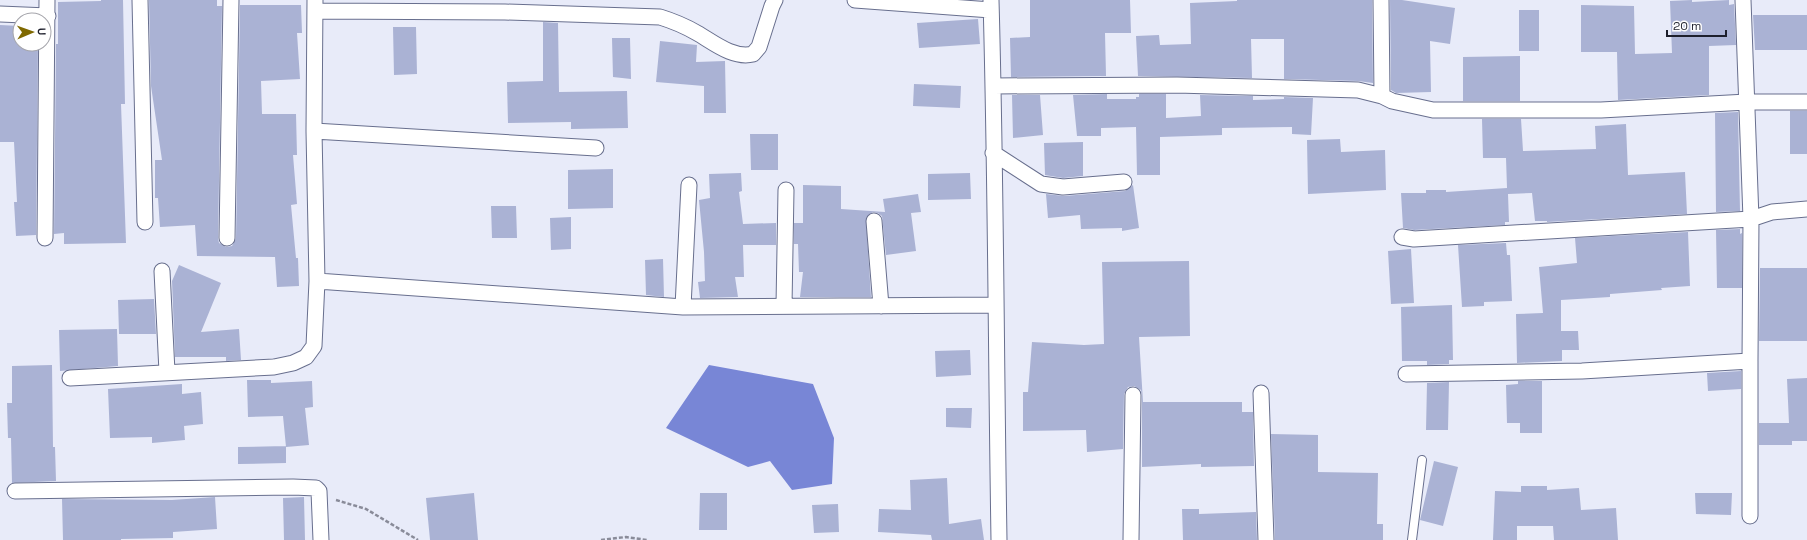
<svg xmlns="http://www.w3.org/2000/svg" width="1807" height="540" font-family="'Space Grotesk',sans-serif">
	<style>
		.water { fill: #7886d6 }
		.building { fill: #aab2d4 }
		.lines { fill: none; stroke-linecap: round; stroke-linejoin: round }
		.service-casing { stroke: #686f8e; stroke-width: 10 }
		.minor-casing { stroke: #686f8e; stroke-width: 17 }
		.path { stroke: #898b99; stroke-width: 2.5; stroke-dasharray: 4 2; stroke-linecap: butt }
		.service { stroke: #fff; stroke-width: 8 }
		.minor { stroke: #fff; stroke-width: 15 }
	</style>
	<rect width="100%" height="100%" fill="#e8ebf9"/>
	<path class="water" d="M 709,365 L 813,384 L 834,438 L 832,484 L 792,490 L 770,461 L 748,467 L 666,428 Z"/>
	<path class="building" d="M 101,0 L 123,0 L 125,104 L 121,104 L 126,243 L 64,244 L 64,233 L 54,234 L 56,44 L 58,44 L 58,2 L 101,1 Z
		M 149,0 L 217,0 L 217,6 L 222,6 L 218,238 L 219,243 L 226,247 L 232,246 L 236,238 L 240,5 L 301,5 L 302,33 L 297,33 L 300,79 L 261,81 L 262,114 L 296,114 L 297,155 L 293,155 L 297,204 L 291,205 L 296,258 L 298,258 L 299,286 L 277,287 L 275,257 L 197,256 L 195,225 L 160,227 L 158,198 L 155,198 L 155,160 L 162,160 L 151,86 Z
		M 1030,0 L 1130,0 L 1131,33 L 1105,33 L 1106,76 L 1011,77 L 1010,38 L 1030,37 Z
		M 1237,0 L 1372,0 L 1373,83 L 1358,81 L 1284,79 L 1284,39 L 1251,39 L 1252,78 L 1138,76 L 1136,36 L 1159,35 L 1160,45 L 1191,44 L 1190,3 L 1237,1 Z
		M 1390,0 L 1402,0 L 1455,8 L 1450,44 L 1430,41 L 1431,92 L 1396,93 L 1391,90 Z
		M 1692,0 L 1692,2 L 1729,0 L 1729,5 L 1734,4 L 1736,45 L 1709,46 L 1709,95 L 1618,100 L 1617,52 L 1581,52 L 1581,5 L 1634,6 L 1635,54 L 1672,53 L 1670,1 Z
		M 1519,10 L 1539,10 L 1539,51 L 1519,51 Z
		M 1753,15 L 1807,15 L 1807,50 L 1755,50 Z
		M 978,19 L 980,44 L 919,48 L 917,23 Z
		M 543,22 L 558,23 L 559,92 L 627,91 L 628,128 L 571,129 L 571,122 L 508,123 L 507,82 L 543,81 Z
		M 0,25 L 20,26 L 20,44 L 38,44 L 36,235 L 16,236 L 14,202 L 17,202 L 14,142 L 0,142 Z
		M 393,27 L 416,27 L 417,74 L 394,75 Z
		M 612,38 L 630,38 L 631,79 L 613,77 Z
		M 660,41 L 697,45 L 696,62 L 725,61 L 726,113 L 704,113 L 704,86 L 656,82 Z
		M 1520,56 L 1520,101 L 1463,101 L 1463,57 Z
		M 914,84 L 961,86 L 960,108 L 913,106 Z
		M 1107,94 L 1107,99 L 1136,99 L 1136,97 L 1139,97 L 1139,94 L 1166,94 L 1166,118 L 1201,116 L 1200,95 L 1253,96 L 1253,100 L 1284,99 L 1284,97 L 1313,98 L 1311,135 L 1292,134 L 1292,127 L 1222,128 L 1222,135 L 1160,137 L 1160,175 L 1137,175 L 1136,127 L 1101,128 L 1101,136 L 1077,136 L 1073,95 Z
		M 1012,95 L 1040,95 L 1043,135 L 1013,138 Z
		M 1790,111 L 1807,111 L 1807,154 L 1790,154 Z
		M 1738,112 L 1740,211 L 1716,212 L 1715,113 Z
		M 1482,119 L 1521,119 L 1523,151 L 1596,149 L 1595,126 L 1626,124 L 1628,175 L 1685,172 L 1687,214 L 1547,222 L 1547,221 L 1535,221 L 1532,193 L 1508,194 L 1509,222 L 1505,222 L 1505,225 L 1414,230 L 1403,228 L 1401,193 L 1426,193 L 1426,190 L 1446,190 L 1446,192 L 1507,188 L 1506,158 L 1483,158 Z
		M 750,134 L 778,134 L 778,170 L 751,170 Z
		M 1340,139 L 1341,152 L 1385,150 L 1386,190 L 1308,194 L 1307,140 Z
		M 1083,142 L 1083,176 L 1063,178 L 1045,175 L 1044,143 Z
		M 613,169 L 613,208 L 568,209 L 568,170 Z
		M 741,173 L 742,191 L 739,192 L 743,224 L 776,223 L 776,245 L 743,245 L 744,277 L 735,277 L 738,297 L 700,298 L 698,282 L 705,281 L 704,252 L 699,200 L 710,198 L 709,174 Z
		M 970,173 L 971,199 L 928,200 L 928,174 Z
		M 803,185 L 841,186 L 841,209 L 885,212 L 883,199 L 918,194 L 921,212 L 911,213 L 916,251 L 886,255 L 882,216 L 878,213 L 873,212 L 866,218 L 871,297 L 800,297 L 803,272 L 799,272 L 798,244 L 794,244 L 794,223 L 803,223 Z
		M 1133,185 L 1139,228 L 1122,231 L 1122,228 L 1081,229 L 1080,215 L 1048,218 L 1046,194 L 1064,196 L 1125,191 Z
		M 491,206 L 516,206 L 517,238 L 492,238 Z
		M 571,217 L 571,249 L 551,250 L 550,218 Z
		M 1740,229 L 1740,234 L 1742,233 L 1742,288 L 1717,288 L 1716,230 Z
		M 1688,232 L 1690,286 L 1661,288 L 1662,290 L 1610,294 L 1610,297 L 1561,300 L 1561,331 L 1578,331 L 1579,350 L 1562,350 L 1562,361 L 1517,363 L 1516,314 L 1543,313 L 1539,267 L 1577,263 L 1575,238 Z
		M 1506,243 L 1507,255 L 1510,255 L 1512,301 L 1484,302 L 1484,306 L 1462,307 L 1458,245 Z
		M 1411,249 L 1414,303 L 1391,304 L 1388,251 Z
		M 663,259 L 664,297 L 646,295 L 645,260 Z
		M 1189,261 L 1190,336 L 1139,337 L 1143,402 L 1242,402 L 1242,412 L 1253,412 L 1254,466 L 1201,467 L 1201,464 L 1142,467 L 1142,395 L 1141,390 L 1134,386 L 1128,387 L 1124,394 L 1123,449 L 1087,452 L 1086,430 L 1023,431 L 1023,392 L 1028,392 L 1032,342 L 1084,345 L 1104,344 L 1102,262 Z
		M 179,265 L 221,283 L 201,332 L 239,329 L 241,360 L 226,361 L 226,357 L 175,357 L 172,281 Z
		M 1760,268 L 1807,268 L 1807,341 L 1759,341 Z
		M 154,299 L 156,334 L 119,334 L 118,300 Z
		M 1452,305 L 1453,360 L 1449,360 L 1449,364 L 1427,365 L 1427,361 L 1402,361 L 1401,307 Z
		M 117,329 L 118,366 L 60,371 L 59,330 Z
		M 970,350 L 971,375 L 936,377 L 935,351 Z
		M 52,365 L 53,447 L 55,447 L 56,481 L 12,483 L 11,438 L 8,438 L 7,403 L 12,403 L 12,366 Z
		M 1741,371 L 1741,389 L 1708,391 L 1707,373 Z
		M 1807,378 L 1807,441 L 1792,441 L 1792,445 L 1759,445 L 1759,423 L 1789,423 L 1787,379 Z
		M 247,380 L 271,380 L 271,383 L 312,381 L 313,407 L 305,408 L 309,445 L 286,447 L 283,416 L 248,417 Z
		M 1518,381 L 1542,381 L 1542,433 L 1520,433 L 1520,423 L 1507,423 L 1506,385 L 1518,384 Z
		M 1449,382 L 1448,430 L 1426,430 L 1427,383 Z
		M 182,384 L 182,394 L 201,392 L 203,424 L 184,426 L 185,440 L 152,443 L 152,437 L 110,438 L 108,389 Z
		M 946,408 L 972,408 L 971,428 L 946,427 Z
		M 1271,434 L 1318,435 L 1318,472 L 1378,473 L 1377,524 L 1383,524 L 1383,540 L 1275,540 Z
		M 286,446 L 286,463 L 238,464 L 238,447 Z
		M 1434,461 L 1458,467 L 1443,526 L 1420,520 Z
		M 947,478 L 949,524 L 981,519 L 984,540 L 932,540 L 931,535 L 878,532 L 879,509 L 911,510 L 910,480 Z
		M 1521,486 L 1547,486 L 1547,490 L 1579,488 L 1581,510 L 1616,508 L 1618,540 L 1554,540 L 1553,526 L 1517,526 L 1517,540 L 1493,540 L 1495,491 L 1521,492 Z
		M 474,493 L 478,540 L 430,540 L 426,498 Z
		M 700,493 L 727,493 L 727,530 L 699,530 Z
		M 1695,493 L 1732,493 L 1731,515 L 1696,514 Z
		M 215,497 L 217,529 L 173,532 L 173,538 L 121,539 L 121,540 L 63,540 L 62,499 L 172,500 Z
		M 304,497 L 305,540 L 284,540 L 283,498 Z
		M 838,504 L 839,532 L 814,533 L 812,505 Z
		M 1182,509 L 1199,509 L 1199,514 L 1256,512 L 1257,540 L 1183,540 Z"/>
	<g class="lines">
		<defs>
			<path id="service" d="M 1412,540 L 1422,460"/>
			<path id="minor" d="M 140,0 L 145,222
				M 855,0 L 991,10
				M 991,0 C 996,180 996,360 999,540
				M 1381,0 L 1382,96
				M 315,11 L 505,12 L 660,17 C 673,21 685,26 697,33 C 713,42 733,59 753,54 L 759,47 L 772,6 L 775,0
				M 0,14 L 48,16
				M 994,86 L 1177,85 L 1358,90 L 1382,96 L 1392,101 L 1433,110 L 1601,110 L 1747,102 L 1807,102
				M 314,131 L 596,148
				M 993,153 L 1041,184 L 1063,187 L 1124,182
				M 874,221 L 881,306
				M 1402,237 L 1414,239 L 1751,219 L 1743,0
				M 45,238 L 47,0
				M 227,238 L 231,0
				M 162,271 L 167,372
				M 317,281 L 683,307 L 996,305
				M 784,306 L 786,190
				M 683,307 L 689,185
				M 1750,361 L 1750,516
				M 1406,374 L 1582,371 L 1750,361 L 1751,219 L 1772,212 L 1807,209
				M 70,378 L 274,367 L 293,363 L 306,357 L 314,346 L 317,281 L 314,131 L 315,0
				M 1261,393 L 1266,540
				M 15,491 L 293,487 L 316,488 L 319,491 L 321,540
				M 1131,540 L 1133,395"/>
		</defs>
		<use href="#service" class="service-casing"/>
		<use href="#minor" class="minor-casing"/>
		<path class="path" d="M 336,500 L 366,509 L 418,540
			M 601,540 L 626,537 L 647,540"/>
		<use href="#service" class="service"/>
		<use href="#minor" class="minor"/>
	</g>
	<g transform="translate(32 32) rotate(88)"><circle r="19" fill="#ffffff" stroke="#a5a5ab"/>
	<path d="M0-3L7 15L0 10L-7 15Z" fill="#7f6901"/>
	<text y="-6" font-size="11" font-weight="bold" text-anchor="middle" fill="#1d1f2c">U</text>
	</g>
	<path d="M1667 30v6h59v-6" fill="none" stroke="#1d1f2c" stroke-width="2"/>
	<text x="1673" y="30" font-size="12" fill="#1d1f2c" stroke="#ffffff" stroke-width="3" paint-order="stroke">20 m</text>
</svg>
